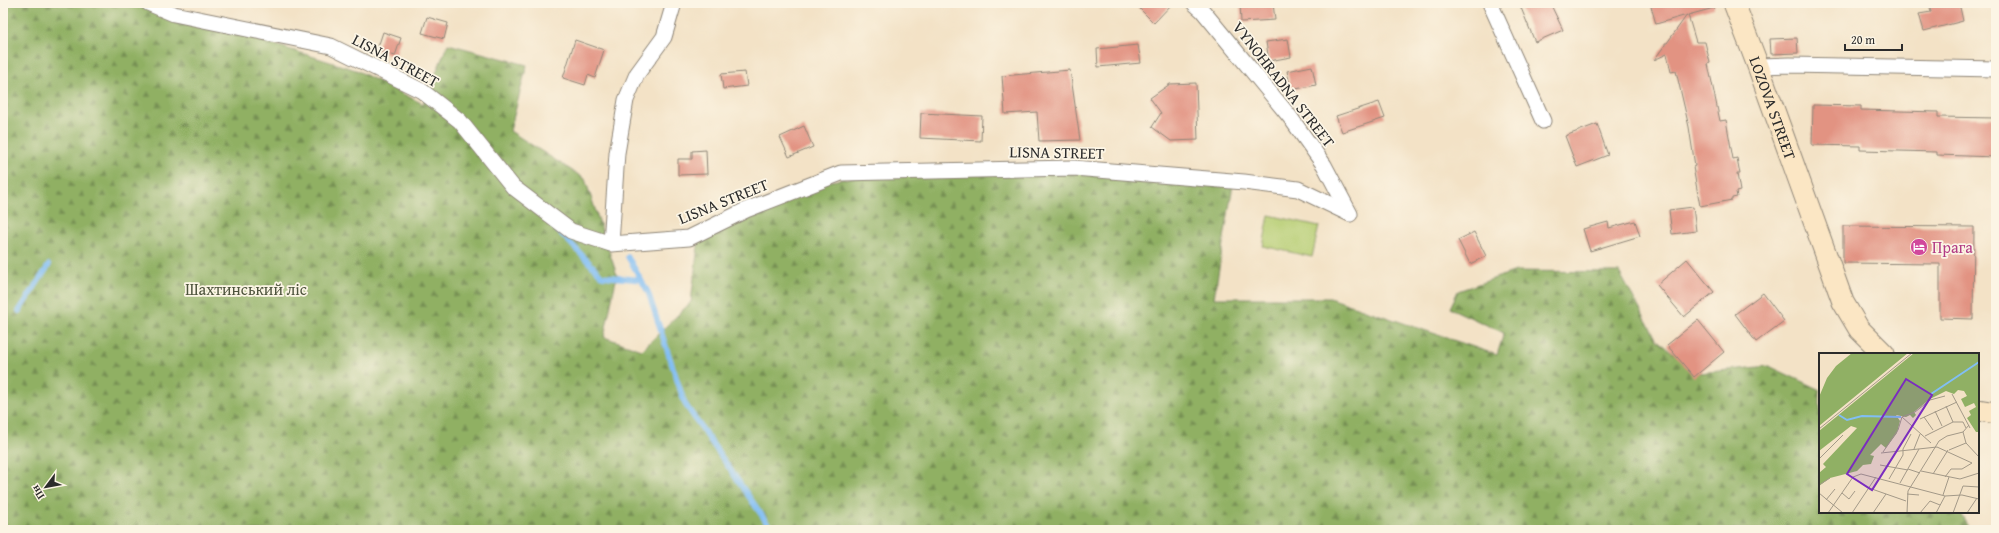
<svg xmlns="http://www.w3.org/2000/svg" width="1999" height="533" font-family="'Gentium Book Plus',serif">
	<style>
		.grass { fill: #b6cd72; stroke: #707c4e }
		.forest { fill: url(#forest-firs); stroke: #5e6e48 }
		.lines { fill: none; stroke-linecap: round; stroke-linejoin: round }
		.stream { stroke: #81bef4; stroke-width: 5.5 }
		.building { fill: #e29382 }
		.street-casing { stroke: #8f8678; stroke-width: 17 }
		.secondary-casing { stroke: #8f8678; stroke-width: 23 }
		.street { stroke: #fff; stroke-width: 15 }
		.secondary { stroke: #fbe6c4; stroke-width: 21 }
		.labels { text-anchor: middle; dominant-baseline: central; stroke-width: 3.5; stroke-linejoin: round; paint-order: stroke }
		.street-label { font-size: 16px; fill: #2b2b2b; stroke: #fcf5e5 }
		.hotel-label { font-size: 16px; fill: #b23c85; stroke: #fcf5e5; text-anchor: start }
		.park-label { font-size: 16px; fill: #4e543d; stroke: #fcf5e5 }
		.inset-river { fill: none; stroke: #81bef4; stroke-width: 2 }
		.inset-road { fill: none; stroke: #a39988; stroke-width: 1 }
		.view { fill: #7b2cbf; fill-opacity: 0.15; stroke: #7b2cbf; stroke-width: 2 }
		.inset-edge { fill: none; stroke: #2b2b2b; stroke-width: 2 }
	</style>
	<defs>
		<pattern id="forest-firs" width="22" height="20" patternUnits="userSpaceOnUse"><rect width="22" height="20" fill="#90b064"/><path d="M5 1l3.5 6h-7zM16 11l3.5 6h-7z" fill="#768f53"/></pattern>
	</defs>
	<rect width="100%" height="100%" fill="#fcf5e5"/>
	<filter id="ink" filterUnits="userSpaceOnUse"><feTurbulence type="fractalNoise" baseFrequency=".025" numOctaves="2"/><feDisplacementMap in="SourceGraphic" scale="8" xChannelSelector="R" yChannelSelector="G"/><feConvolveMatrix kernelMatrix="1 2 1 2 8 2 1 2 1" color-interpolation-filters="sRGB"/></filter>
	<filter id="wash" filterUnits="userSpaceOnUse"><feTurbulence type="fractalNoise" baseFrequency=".012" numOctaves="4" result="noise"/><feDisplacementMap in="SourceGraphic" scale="16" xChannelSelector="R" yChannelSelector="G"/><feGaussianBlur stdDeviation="0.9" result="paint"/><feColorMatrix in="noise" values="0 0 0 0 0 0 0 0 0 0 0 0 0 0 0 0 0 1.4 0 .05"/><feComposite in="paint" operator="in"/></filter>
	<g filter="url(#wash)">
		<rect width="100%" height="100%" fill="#f3e2c6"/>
		<path class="grass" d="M 1269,215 L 1319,226 L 1312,257 L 1263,246 Z"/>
		<path class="forest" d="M 3,3 L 140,3 L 356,70 L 423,104 L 448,44 L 527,65 L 510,131 L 585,179 L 617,275 L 604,337 L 642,350 L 691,302 L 699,238 L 803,186 L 905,168 L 1098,168 L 1233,185 L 1214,298 L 1330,298 L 1497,355 L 1504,333 L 1450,308 L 1458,291 L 1516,271 L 1619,272 L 1657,340 L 1699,373 L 1769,366 L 1820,390 L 1820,512 L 1959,512 L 1970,530 L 3,530 Z"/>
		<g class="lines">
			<path class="stream" d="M 553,225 L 602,276 L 641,280
				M 628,257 L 648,292 L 685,404 L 772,530
				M 19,311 L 49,265"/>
		</g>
		<g id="blocks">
			<path class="building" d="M 1134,3 L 1173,3 L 1154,23 Z
				M 1240,3 L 1273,3 L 1275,20 L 1241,22 Z
				M 1519,3 L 1550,3 L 1563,30 L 1535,42 Z
				M 1650,3 L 1714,3 L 1714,8 L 1688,15 L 1696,42 L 1705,42 L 1710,63 L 1708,64 L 1720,121 L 1726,120 L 1733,159 L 1737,158 L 1740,174 L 1737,174 L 1740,191 L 1736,192 L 1737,197 L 1732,198 L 1732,200 L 1700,206 L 1693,167 L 1695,166 L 1689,127 L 1676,71 L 1671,72 L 1667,54 L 1654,60 L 1665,45 L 1665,43 L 1667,43 L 1687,15 L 1656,24 Z
				M 1929,3 L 1959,3 L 1963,21 L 1924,31 L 1919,14 L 1931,12 Z
				M 427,17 L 448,23 L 444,39 L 422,33 Z
				M 383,32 L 401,38 L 395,56 L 377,50 Z
				M 1797,38 L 1798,53 L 1771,54 L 1770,39 Z
				M 1288,39 L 1291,57 L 1269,61 L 1266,42 Z
				M 575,40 L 604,50 L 595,78 L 588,75 L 585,85 L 563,78 Z
				M 1138,45 L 1141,63 L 1098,67 L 1097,49 Z
				M 1312,66 L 1316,85 L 1291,90 L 1287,71 Z
				M 1070,70 L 1080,140 L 1039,141 L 1037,112 L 1005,114 L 1002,76 Z
				M 745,72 L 747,86 L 723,89 L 721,74 Z
				M 1196,83 L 1198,140 L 1171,141 L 1152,127 L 1161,113 L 1150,98 L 1170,84 Z
				M 1379,102 L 1385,118 L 1342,132 L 1336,116 Z
				M 1813,105 L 1861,106 L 1861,110 L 1938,112 L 1938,117 L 1996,118 L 1996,157 L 1937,155 L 1937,152 L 1860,150 L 1860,146 L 1812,145 Z
				M 921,113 L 982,116 L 981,141 L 920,138 Z
				M 1597,124 L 1608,155 L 1577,167 L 1565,136 Z
				M 804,126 L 813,147 L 789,157 L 780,137 Z
				M 706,150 L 707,174 L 678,175 L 678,159 L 692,159 L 692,151 Z
				M 1693,207 L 1696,231 L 1672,234 L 1669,210 Z
				M 1635,221 L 1640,236 L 1590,251 L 1583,229 L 1608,222 L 1609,228 Z
				M 1843,226 L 1974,227 L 1973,319 L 1940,318 L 1940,264 L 1843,263 Z
				M 1474,232 L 1486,256 L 1470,264 L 1458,240 Z
				M 1687,259 L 1714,292 L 1684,317 L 1657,285 Z
				M 1763,293 L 1784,321 L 1756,342 L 1735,314 Z
				M 1698,320 L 1724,352 L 1694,377 L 1667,345 Z"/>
		</g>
	</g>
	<g filter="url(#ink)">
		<use href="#blocks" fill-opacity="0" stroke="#8f8678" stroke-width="1"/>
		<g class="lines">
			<defs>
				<path id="street" d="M 148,3 L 174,14 L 331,46 L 422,91 L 460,121 L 513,187 L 571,231 L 611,244 L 689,238 L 746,210 L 841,173 L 1074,168 L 1244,182 L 1298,189 L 1350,214
					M 1194,3 L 1202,10 L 1290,117 L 1324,165 L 1350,214
					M 1490,3 L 1543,121
					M 1758,66 L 1790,65 L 1996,69
					M 611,244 L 617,153 L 626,100 L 637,74 L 664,37 L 674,3"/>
				<g id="secondary">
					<path id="s1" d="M 1734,3 L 1758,66 L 1843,302 L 1859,329 L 1884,354"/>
					<path d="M 1978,410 L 1996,413"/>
				</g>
			</defs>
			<use href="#street" class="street-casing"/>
			<use href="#secondary" class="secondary-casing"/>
			<use href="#street" class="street"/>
			<use href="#secondary" class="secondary"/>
		</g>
	</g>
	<defs>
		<symbol id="hotel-disc" viewBox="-11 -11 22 22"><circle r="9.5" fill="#d1479c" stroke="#fcf5e5"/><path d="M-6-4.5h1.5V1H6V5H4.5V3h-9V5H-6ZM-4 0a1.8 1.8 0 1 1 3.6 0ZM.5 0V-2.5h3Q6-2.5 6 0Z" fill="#fff"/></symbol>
	</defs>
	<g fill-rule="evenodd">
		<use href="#hotel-disc" x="1909" y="237" width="20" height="20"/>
	</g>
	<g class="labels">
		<g class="street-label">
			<text transform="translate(396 60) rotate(28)">LISNA STREET</text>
			<text transform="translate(1284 84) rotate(52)">VYNOHRADNA STREET</text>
			<text stroke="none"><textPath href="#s1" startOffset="112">LOZOVA STREET</textPath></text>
			<text transform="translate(1057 152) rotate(1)">LISNA STREET</text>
			<text transform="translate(723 201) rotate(-22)">LISNA STREET</text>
		</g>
		<g class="hotel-label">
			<text x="1932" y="247">Прага</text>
		</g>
		<g class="park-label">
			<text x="246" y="289">Шахтинський ліс</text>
		</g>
	</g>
	<g transform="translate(1819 353)">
		<rect width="160" height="160" fill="#f3e2c6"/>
		<path d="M 33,0 L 89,0 L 0,73 L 0,44 L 8,25 L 17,13 ZM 95,0 L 160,0 L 160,79 L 157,79 L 148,65 L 152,62 L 150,58 L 157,54 L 155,50 L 146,54 L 142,46 L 148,43 L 145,38 L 139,37 L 135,41 L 127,38 L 111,46 L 95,59 L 97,62 L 94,65 L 91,62 L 87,64 L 77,62 L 81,68 L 78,80 L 67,95 L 62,91 L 51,102 L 55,103 L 52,111 L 44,112 L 38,118 L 11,125 L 0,133 L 0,120 L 7,114 L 4,111 L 38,75 L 32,73 L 0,98 L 0,78 Z" fill="#90b064"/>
		<path class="inset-river" d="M 112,41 L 160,9M 20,62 L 28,67 L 43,63 L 82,64"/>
		<path class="inset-road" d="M 133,41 L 151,75M 127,53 L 134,69M 116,58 L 123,73M 83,64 L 112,90M 105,64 L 114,77M 101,66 L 138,49M 0,76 L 93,0M 144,79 L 147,90 L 160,104M 106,83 L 134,69 L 144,69 L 147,75M 95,96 L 101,81M 130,97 L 147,90M 64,99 L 79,77 L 83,64 L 96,59 L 111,47 L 126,43M 62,100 L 118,94 L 153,110 L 143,116 L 132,116 L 126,124M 0,106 L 24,82M 61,112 L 89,117M 89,116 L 101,120M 102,118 L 141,126 L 160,120M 114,121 L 129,97M 70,126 L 84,102 L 84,96 L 92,81M 81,130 L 100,96M 0,132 L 11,125M 50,135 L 87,148M 0,140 L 24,160M 23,140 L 30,146 L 36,138M 88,141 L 100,142M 124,142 L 130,124M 7,147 L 16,136M 9,160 L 34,124 L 42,121 L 126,143 L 143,142 L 160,146M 33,160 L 57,124M 54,160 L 67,141M 88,160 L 89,138 L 120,88 L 128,83 L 144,79 L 150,72M 101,160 L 111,148 L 121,152M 117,160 L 126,143M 134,160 L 144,133 L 160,134M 148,160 L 158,145"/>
		<path class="view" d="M 87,26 L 113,42 L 53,137 L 28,121 Z"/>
		<rect width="160" height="160" class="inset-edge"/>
	</g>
	<rect width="1999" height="533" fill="none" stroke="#fcf5e5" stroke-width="16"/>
	<g transform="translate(46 487) rotate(238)" stroke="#fcf5e5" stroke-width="3" paint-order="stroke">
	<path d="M0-3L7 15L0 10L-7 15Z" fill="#2b2b2b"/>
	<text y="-6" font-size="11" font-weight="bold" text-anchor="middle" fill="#2b2b2b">Пн</text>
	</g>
	<path d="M1845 44v6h57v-6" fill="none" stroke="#2b2b2b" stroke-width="2"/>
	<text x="1851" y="44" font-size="12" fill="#2b2b2b" stroke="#fcf5e5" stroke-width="3" paint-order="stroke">20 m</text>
</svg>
